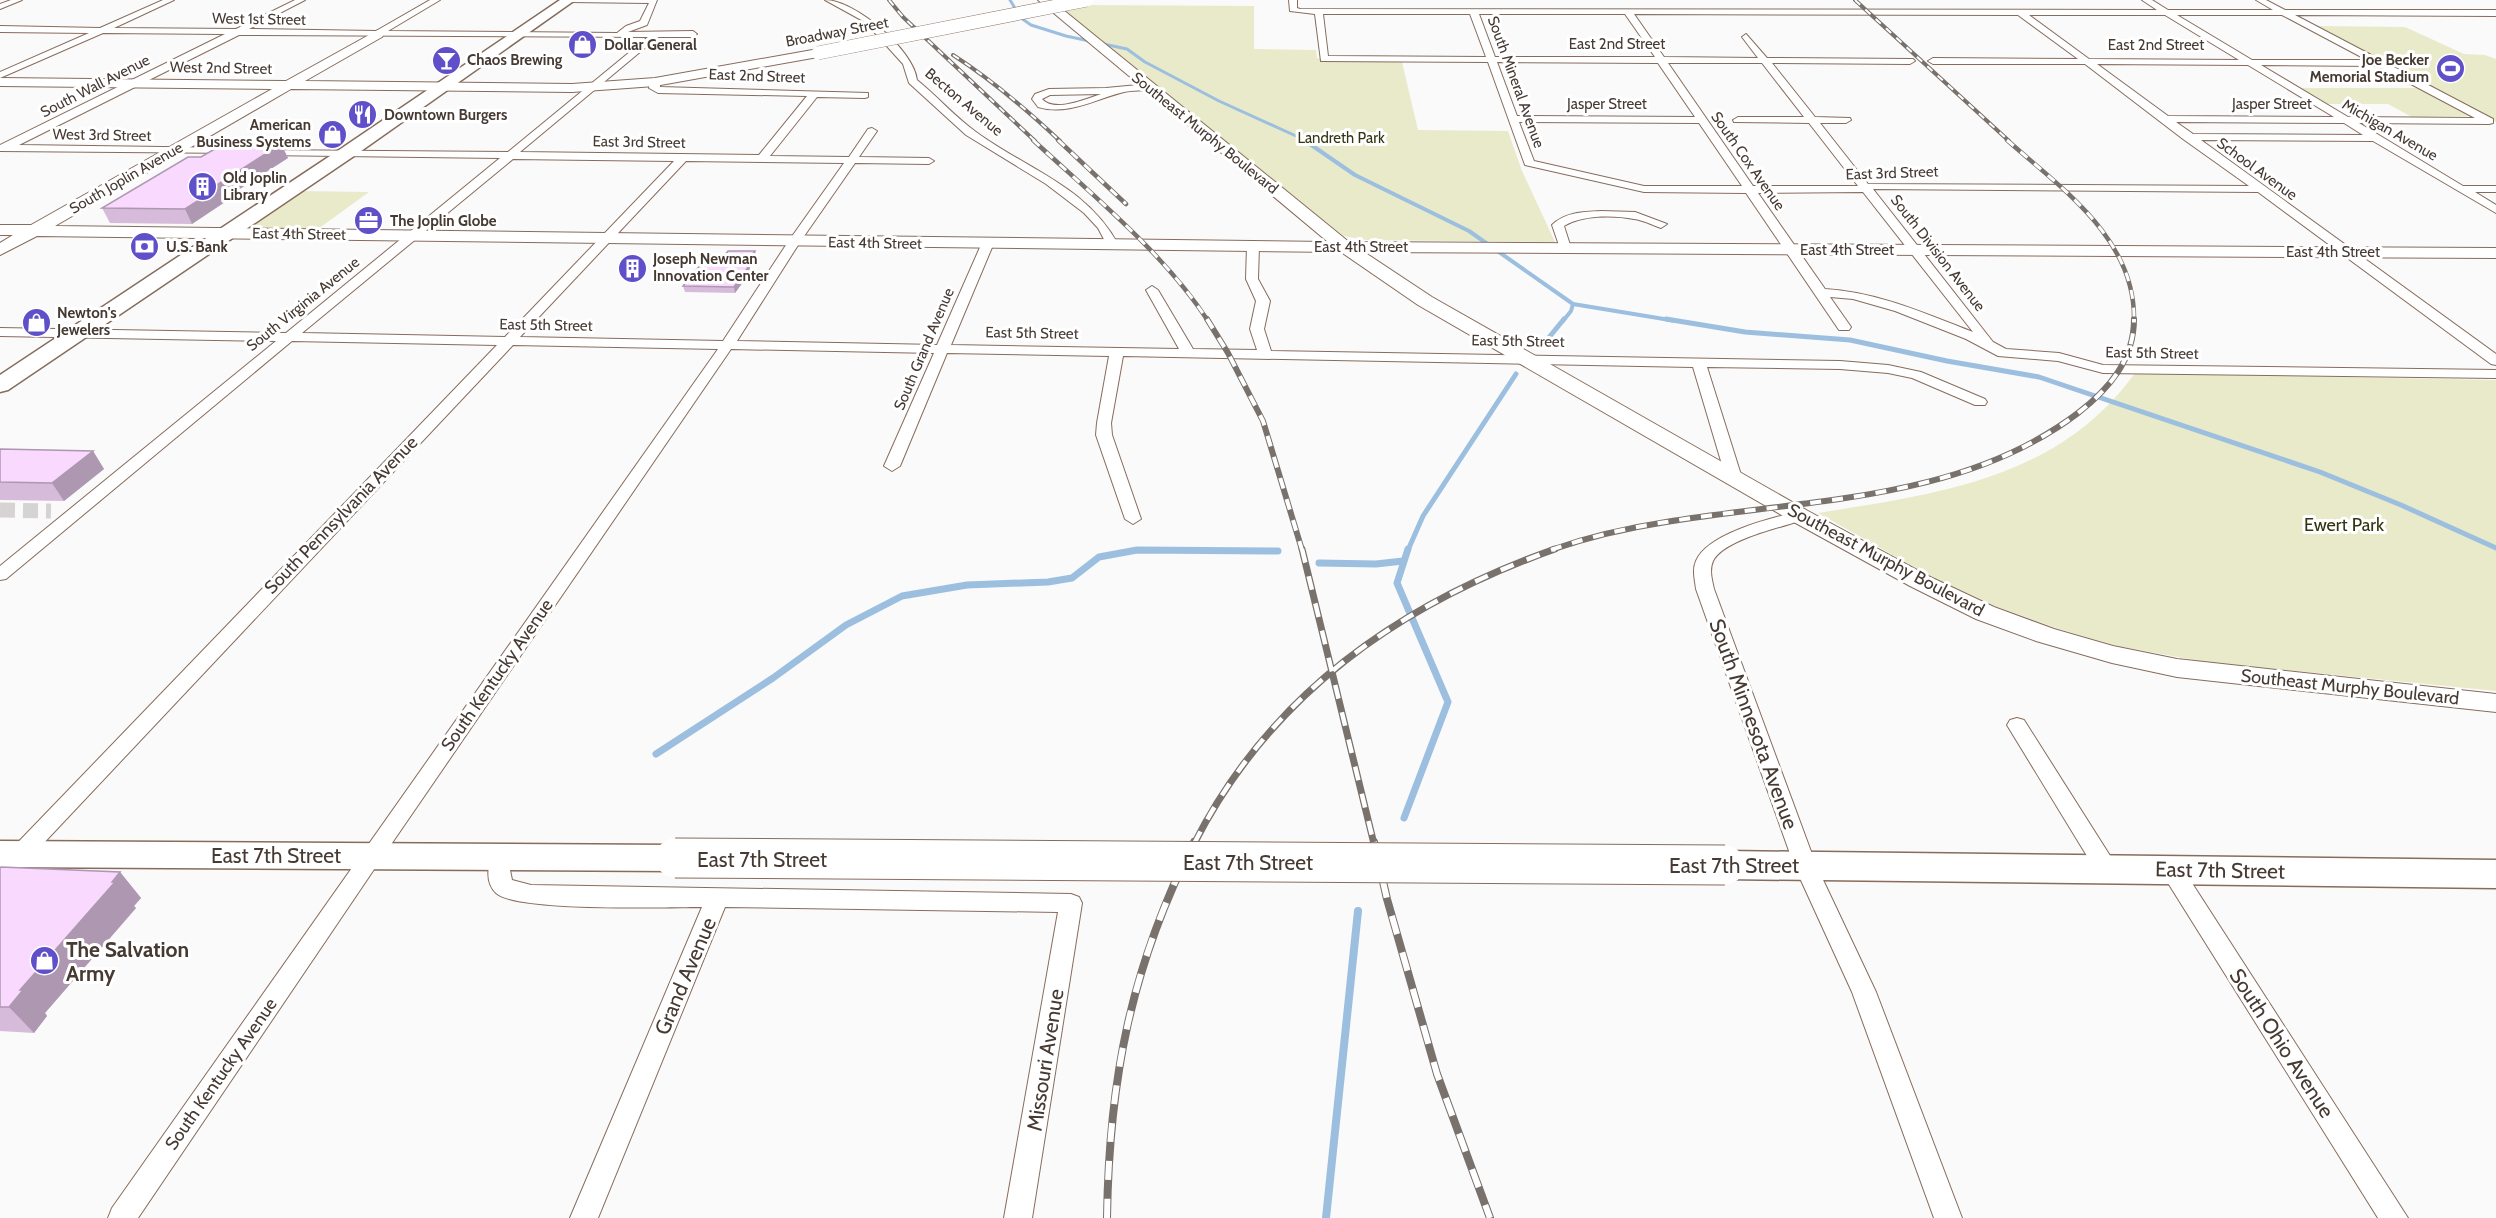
<svg xmlns="http://www.w3.org/2000/svg" width="2496" height="1218" font-family="Cabin,sans-serif">
	<style>
		.green { fill: #e8eaca }
		.lines { fill: none; stroke-linecap: round; stroke-linejoin: round }
		.stream-far4 { stroke: #9cbfdf; stroke-width: 3 }
		.stream-far3 { stroke: #9cbfdf; stroke-width: 4 }
		.stream-far2 { stroke: #9cbfdf; stroke-width: 5 }
		.stream-far1 { stroke: #9cbfdf; stroke-width: 7 }
		.stream { stroke: #9cbfdf; stroke-width: 8 }
		.street-tunnel { stroke: #d6d4d2; stroke-width: 15; stroke-dasharray: 15 8; stroke-linecap: butt }
		.street-casing { stroke: #876c5c; stroke-width: 2 }
		.secondary-casing { stroke: #876c5c; stroke-width: 2 }
		.primary-casing { stroke: #876c5c; stroke-width: 3 }
		.street { fill: #fff; fill-rule: evenodd }
		.secondary { fill: #fff; fill-rule: evenodd }
		.primary { fill: #fff; fill-rule: evenodd }
		.rail-far4-casing { stroke: #79716c; stroke-width: 4 }
		.rail-far3-casing { stroke: #79716c; stroke-width: 4.5 }
		.rail-far2-casing { stroke: #79716c; stroke-width: 6 }
		.rail-far1-casing { stroke: #79716c; stroke-width: 7 }
		.rail-casing { stroke: #79716c; stroke-width: 8 }
		.rail-far4 { stroke: #fff; stroke-width: 2; stroke-dasharray: 7; stroke-linecap: butt }
		.rail-far3 { stroke: #fff; stroke-width: 3; stroke-dasharray: 9; stroke-linecap: butt }
		.rail-far2 { stroke: #fff; stroke-width: 4; stroke-dasharray: 11; stroke-linecap: butt }
		.rail-far1 { stroke: #fff; stroke-width: 4.5; stroke-dasharray: 14; stroke-linecap: butt }
		.rail { stroke: #fff; stroke-width: 6; stroke-dasharray: 19; stroke-linecap: butt }
		.secondary-bridge-casing { stroke: #876c5c; stroke-width: 14; stroke-linecap: butt }
		.primary-bridge-casing { stroke: #876c5c; stroke-width: 41; stroke-linecap: butt }
		.secondary-bridge { stroke: #fff; stroke-width: 13 }
		.primary-bridge { stroke: #fff; stroke-width: 39 }
		.wall { fill: #d6bbda }
		.shaded-wall { fill: #ae98b1 }
		.building { fill: #f9d9fd; stroke: #ae98b1; stroke-width: 1.5 }
		.labels { text-anchor: middle; dominant-baseline: central; stroke-width: 6; stroke-linejoin: round; paint-order: stroke }
		.far-street-label { font-size: 15px; fill: #463a33; stroke: #fff }
		.far-poi-label { font-size: 15px; font-weight: bold; fill: #463a33; stroke: #fff; text-anchor: start }
		.far-park-label { font-size: 15px; fill: #333410; stroke: #fff }
		.street-label { font-size: 18px; fill: #463a33; stroke: #fff }
		.park-label { font-size: 18px; fill: #333410; stroke: #fff }
		.near-street-label { font-size: 21px; fill: #463a33; stroke: #fff }
		.near-poi-label { font-size: 21px; font-weight: bold; fill: #463a33; stroke: #fff; text-anchor: start }
	</style>
	<rect width="100%" height="100%" fill="#fafafa"/>
	<path class="green" d="M 1050,0 L 1074,0 L 1082,5 L 1254,6 L 1254,49 L 1316,50 L 1317,58 L 1330,61 L 1402,62 L 1418,130 L 1508,131 L 1522,171 L 1555,242 L 1366,240 L 1344,236 L 1233,150 Z
		M 2315,26 L 2405,27 L 2464,54 L 2485,55 L 2496,59 L 2496,122 Z
		M 2296,88 L 2418,88 L 2469,116 L 2412,117 L 2388,104 L 2323,104 Z
		M 300,191 L 369,192 L 318,229 L 249,227 Z
		M 2135,373 L 2496,380 L 2496,691 L 2206,662 L 2117,646 L 2053,627 L 1995,606 L 1932,577 L 1818,513 C 1938,494 2059,479 2135,373 Z"/>
	<g class="lines">
		<path class="stream-far4" d="M 1010,0 L 1021,18 L 1031,25 L 1066,36 L 1127,49 L 1145,62 L 1219,101 L 1307,141"/>
		<path class="stream-far3" d="M 1304,140 L 1355,175 L 1469,231 L 1573,304 L 1676,321
			M 1563,321 L 1571,311 L 1573,304"/>
		<path class="stream-far2" d="M 1666,319 L 1745,332 L 1850,340 L 1947,361 L 2039,377 L 2320,472 L 2401,505 L 2496,548
			M 1542,346 L 1564,319
			M 1136,550 L 1165,550
			M 1408,550 L 1423,516 L 1516,374"/>
		<path class="stream-far1" d="M 1319,563 L 1376,564 L 1403,561
			M 656,754 L 773,678 L 846,625 L 902,596 L 967,585 L 1048,582 L 1072,578 L 1099,557 L 1137,550 L 1278,551
			M 1404,818 L 1448,702 L 1397,583 L 1408,549"/>
		<path class="stream" d="M 1326,1218 L 1358,911"/>
		<path class="street-tunnel" d="M 0,510 L 51,511"/>
		<defs>
			<path id="street" d="M 11,0 L 22,0 L 0,9 L 0,4 Z
				M 163,0 L 174,0 L 114,28 L 236,29 L 295,0 L 305,0 L 249,29 L 376,31 L 430,0 L 440,0 L 388,31 L 617,33 L 626,26 L 640,21 L 649,3 L 569,2 L 565,0 L 657,0 L 647,25 L 628,32 L 693,31 L 697,34 L 693,37 L 658,37 L 520,152 L 759,155 L 807,96 L 658,93 L 649,88 L 650,82 L 655,79 L 660,82 L 660,87 L 868,93 L 868,97 L 865,98 L 817,97 L 770,156 L 849,157 L 868,129 L 872,128 L 877,131 L 859,157 L 929,158 L 934,161 L 929,164 L 855,163 L 800,242 L 737,341 L 937,345 L 981,245 L 987,241 L 993,245 L 951,345 L 1179,349 L 1146,290 L 1152,286 L 1158,290 L 1193,349 L 1257,350 L 1250,329 L 1256,301 L 1246,279 L 1247,246 L 1253,242 L 1259,246 L 1258,279 L 1270,301 L 1264,329 L 1271,351 L 1840,361 L 1888,365 L 1921,372 L 1985,399 L 1987,402 L 1985,405 L 1975,405 L 1912,378 L 1888,373 L 1840,369 L 1707,367 L 1742,478 L 1734,483 L 1726,478 L 1693,367 L 1123,356 L 1111,423 L 1112,435 L 1141,519 L 1133,524 L 1125,519 L 1096,435 L 1097,423 L 1109,356 L 947,353 L 900,466 L 892,471 L 884,466 L 934,353 L 731,349 L 379,862 L 138,1218 L 108,1218 L 112,1208 L 718,349 L 513,345 L 8,881 L 0,884 L 0,861 L 497,345 L 292,341 L 6,579 L 0,580 L 0,566 L 276,341 L 0,336 L 0,328 L 286,333 L 500,158 L 262,155 L 257,152 L 258,150 L 508,152 L 648,37 L 239,35 L 19,145 L 235,148 L 239,149 L 239,153 L 0,151 L 0,145 L 225,34 L 103,33 L 0,78 L 0,72 L 89,33 L 0,32 L 0,26 L 100,28 ZM 513,159 L 674,161 L 505,337 L 302,333 ZM 686,161 L 844,163 L 788,242 L 723,341 L 520,337 Z
				M 825,0 C 855,0 914,50 917,80 C 937,96 955,117 976,132 C 1028,170 1087,186 1119,246 L 1117,249 L 1109,249 L 1098,228 L 1084,213 L 1046,184 L 966,135 L 909,83 L 903,64 L 865,22 Z
				M 1289,0 L 1297,0 L 1297,8 L 1300,9 L 2157,10 L 2142,0 L 2152,0 L 2168,10 L 2273,10 L 2256,0 L 2266,0 L 2285,10 L 2496,10 L 2496,16 L 2295,15 L 2493,119 L 2493,123 L 2489,124 L 2359,123 L 2463,186 L 2496,186 L 2496,192 L 2475,192 L 2496,205 L 2496,213 L 2373,141 L 2201,140 L 2496,354 L 2496,365 L 2491,364 L 2258,192 L 1873,189 L 1993,342 L 2006,349 L 2059,353 L 2103,365 L 2496,370 L 2496,378 L 2103,373 L 2058,361 L 1998,356 L 1966,339 L 1895,311 L 1853,299 L 1830,297 L 1851,327 L 1849,330 L 1839,330 L 1746,193 L 1644,192 L 1525,165 L 1488,62 L 1321,61 L 1315,14 L 1290,11 ZM 1323,14 L 1470,14 L 1486,57 L 1328,56 ZM 1479,14 L 1625,14 L 1655,57 L 1495,57 ZM 1634,14 L 2018,15 L 2078,59 L 1933,58 L 1928,61 L 1933,64 L 2085,64 L 2183,139 L 2249,186 L 1868,184 L 1820,123 L 1846,123 L 1851,120 L 1850,118 L 1815,117 L 1772,63 L 1910,64 L 1915,61 L 1913,59 L 1767,58 L 1746,34 L 1742,37 L 1758,58 L 1664,57 ZM 2029,15 L 2165,15 L 2239,60 L 2089,59 ZM 2177,15 L 2282,15 L 2367,60 L 2252,60 ZM 1497,62 L 1658,63 L 1695,117 L 1517,116 ZM 1668,63 L 1762,63 L 1804,117 L 1738,117 L 1733,120 L 1734,122 L 1809,123 L 1858,186 L 1753,186 ZM 2097,64 L 2248,65 L 2334,117 L 2168,116 ZM 2261,65 L 2377,66 L 2475,118 L 2348,117 ZM 1519,122 L 1699,123 L 1742,186 L 1644,186 L 1534,161 ZM 2176,122 L 2344,123 L 2363,135 L 2193,134 ZM 1863,192 L 1973,332 C 1924,313 1877,292 1825,289 L 1758,193 Z
				M 1149,84 L 1152,85 L 1152,89 C 1143,91 1133,90 1124,92 C 1095,99 1069,116 1038,107 L 1032,99 L 1035,94 L 1049,89 L 1106,88 ZM 1101,94 C 1086,99 1054,113 1042,99 L 1050,95 Z
				M 1601,211 L 1635,212 L 1667,224 L 1661,228 C 1652,225 1643,220 1634,219 C 1613,215 1582,215 1564,226 L 1571,248 L 1565,252 L 1561,251 L 1552,225 C 1565,212 1583,212 1601,211 Z
				M 1800,511 L 1806,513 L 1808,516 L 1806,519 C 1783,527 1724,539 1713,561 C 1709,570 1712,580 1714,589 L 1816,865 L 1876,992 L 1962,1218 L 1934,1218 L 1852,992 L 1794,865 L 1696,589 C 1695,580 1692,570 1696,561 C 1708,533 1772,518 1800,511 Z
				M 2017,718 L 2024,720 L 2114,862 L 2117,868 L 2114,874 L 2106,877 L 2098,874 L 2007,725 L 2010,720 Z
				M 503,848 L 511,850 L 514,856 L 510,870 L 512,880 L 531,885 L 1071,894 L 1079,897 L 1082,903 L 1032,1218 L 1004,1218 L 1058,912 L 725,907 L 598,1218 L 570,1218 L 702,907 C 667,907 516,912 496,893 C 484,881 488,863 495,850 Z
				M 2171,860 L 2179,863 L 2408,1218 L 2378,1218 L 2163,875 L 2160,869 L 2163,863 Z"/>
			<path id="secondary" d="M 1038,0 L 1051,0 L 1349,242 L 2496,248 L 2496,258 L 1364,252 L 1432,297 L 1808,511 L 1928,576 L 1994,607 L 2054,629 L 2113,646 L 2177,659 L 2496,694 L 2496,712 L 2177,677 L 2112,663 L 2036,641 L 1976,619 L 1910,586 L 1792,521 L 1418,305 L 1341,252 L 37,236 L 0,255 L 0,243 L 13,235 L 0,235 L 0,225 L 31,225 L 272,89 L 0,86 L 0,78 L 286,81 L 378,30 L 382,31 L 384,34 L 382,37 L 305,81 L 572,84 L 655,78 L 818,49 L 824,53 L 818,57 L 655,86 L 572,92 L 291,89 L 55,226 L 1328,242 Z"/>
			<path id="primary" d="M 560,0 L 575,0 L 354,156 L 8,390 L 0,392 L 0,375 L 342,148 Z
				M 0,841 L 675,845 L 687,849 L 692,858 L 687,867 L 675,871 L 0,867 Z
				M 1725,851 L 2496,860 L 2496,888 L 1725,879 L 1713,875 L 1707,865 L 1713,855 Z"/>
		</defs>
		<use href="#street" class="street-casing"/>
		<use href="#secondary" class="secondary-casing"/>
		<use href="#primary" class="primary-casing"/>
		<use href="#street" class="street"/>
		<use href="#secondary" class="secondary"/>
		<use href="#primary" class="primary"/>
		<defs>
			<path id="rail-far4" d="M 889,0 L 903,17 L 1035,141
				M 1855,0 L 2009,141
				M 953,55 C 992,80 1026,109 1060,141"/>
			<path id="rail-far3" d="M 1033,140 C 1091,194 1165,254 1208,321
				M 1058,140 L 1126,204
				M 2007,140 C 2062,189 2136,239 2134,321"/>
			<path id="rail-far2" d="M 1207,319 L 1228,353 L 1263,421 L 1302,550
				M 1551,550 C 1588,537 1627,528 1666,522 C 1804,499 1961,502 2078,413 C 2109,389 2134,360 2134,319"/>
			<path id="rail-far1" d="M 1302,549 L 1374,844
				M 1194,844 C 1270,694 1400,604 1555,549"/>
			<path id="rail" d="M 1374,842 L 1387,899 L 1437,1074 L 1490,1218
				M 1107,1218 C 1109,1079 1131,967 1194,842"/>
		</defs>
		<use href="#rail-far4" class="rail-far4-casing"/>
		<use href="#rail-far3" class="rail-far3-casing"/>
		<use href="#rail-far2" class="rail-far2-casing"/>
		<use href="#rail-far1" class="rail-far1-casing"/>
		<use href="#rail" class="rail-casing"/>
		<use href="#rail-far4" class="rail-far4"/>
		<use href="#rail-far3" class="rail-far3"/>
		<use href="#rail-far2" class="rail-far2"/>
		<use href="#rail-far1" class="rail-far1"/>
		<use href="#rail" class="rail"/>
		<defs>
			<path id="secondary-bridge" d="M 818,53 L 1087,0"/>
			<path id="primary-bridge" d="M 675,858 L 1725,865"/>
		</defs>
		<use href="#secondary-bridge" class="secondary-bridge-casing"/>
		<use href="#primary-bridge" class="primary-bridge-casing"/>
		<use href="#secondary-bridge" class="secondary-bridge"/>
		<use href="#primary-bridge" class="primary-bridge"/>
	</g>
	<path class="wall" d="M 281,144 L 288,158 L 224,199 L 225,202 L 192,224 L 110,223 L 102,208 L 201,157 Z
		M 755,251 L 756,256 L 749,266 L 751,271 L 735,293 L 685,292 L 683,286 L 718,264 Z
		M 0,449 L 93,451 L 104,469 L 64,501 L 0,500 Z
		M 0,868 L 120,872 L 141,898 L 134,906 L 136,908 L 45,1013 L 47,1016 L 34,1033 L 0,1031 Z"/>
	<path class="shaded-wall" d="M 281,144 L 288,158 L 224,199 L 225,202 L 192,224 L 185,209 L 212,188 Z
		M 755,251 L 756,256 L 745,271 L 744,266 Z
		M 749,266 L 751,271 L 735,293 L 734,287 Z
		M 93,451 L 104,469 L 64,501 L 52,483 Z
		M 120,872 L 141,898 L 134,906 L 136,908 L 45,1013 L 47,1016 L 34,1033 L 9,1007 L 20,990 Z"/>
	<path class="building" d="M 225,143 L 281,144 L 212,188 L 218,188 L 185,209 L 102,208 L 188,157 L 201,157 Z
		M 728,251 L 755,251 L 744,266 L 749,266 L 734,287 L 683,286 L 702,263 L 718,264 Z
		M 0,449 L 93,451 L 52,483 L 0,482 Z
		M 1,867 L 120,872 L 112,882 L 115,882 L 20,990 L 23,990 L 9,1007 L 0,1007 L 0,868 Z"/>
	<defs>
		<symbol id="shop-disc" viewBox="-11 -11 22 22"><circle r="9.5" fill="#5f50c9" stroke="#fff"/><path d="M-5-2.5h2.3a2.7 3.5 0 0 1 5.4 0H5L5.5 6h-11ZM-1.5-2.5h3a1.5 2.3 0 0 0-3 0Z" fill="#fff"/></symbol>
		<symbol id="bar-disc" viewBox="-11 -11 22 22"><circle r="9.5" fill="#5f50c9" stroke="#fff"/><path d="M-6-5H6L.8 .8V4.5H3.5V6h-7V4.5H-.8V.8Z" fill="#fff"/></symbol>
		<symbol id="stadium-disc" viewBox="-11 -11 22 22"><circle r="9.5" fill="#5f50c9" stroke="#fff"/><path d="M0-5a6.5 5 0 1 0 0 10a6.5 5 0 1 0 0-10ZM-3.5-1.8h7v3.6h-7Z" fill="#fff"/></symbol>
		<symbol id="restaurant-disc" viewBox="-11 -11 22 22"><circle r="9.5" fill="#5f50c9" stroke="#fff"/><path d="M-5-6h1v4h1v-4h1v4h1v-4h1v5L-1.5 .5V6h-2V.5L-5-1ZM5-6V6H3V1.5H1.5Q1.5-4 5-6Z" fill="#fff"/></symbol>
		<symbol id="building-disc" viewBox="-11 -11 22 22"><circle r="9.5" fill="#5f50c9" stroke="#fff"/><path d="M-4-6H4V6H1V3H-1V6H-4ZM-2.5-4.3h1.7v1.8h-1.7ZM.8-4.3h1.7v1.8H.8ZM-2.5-1h1.7V.8h-1.7ZM.8-1h1.7V.8H.8Z" fill="#fff"/></symbol>
		<symbol id="office-disc" viewBox="-11 -11 22 22"><circle r="9.5" fill="#5f50c9" stroke="#fff"/><path d="M-6-3h4V-5.5h4V-3h4V5H-6ZM-1-4.5V-3h2v-1.5ZM-6 0V1H6V0Z" fill="#fff"/></symbol>
		<symbol id="bank-disc" viewBox="-11 -11 22 22"><circle r="9.5" fill="#5f50c9" stroke="#fff"/><path d="M-6-4H6V4H-6ZM0-2.3a2.3 2.3 0 1 0 0 4.6a2.3 2.3 0 1 0 0-4.6Z" fill="#fff"/></symbol>
	</defs>
	<g fill-rule="evenodd">
		<use href="#shop-disc" x="566" y="28" width="33" height="33"/>
		<use href="#bar-disc" x="430" y="44" width="33" height="33"/>
		<use href="#stadium-disc" x="2434" y="52" width="33" height="33"/>
		<use href="#restaurant-disc" x="346" y="98" width="33" height="33"/>
		<use href="#shop-disc" x="316" y="118" width="33" height="33"/>
		<use href="#building-disc" x="186" y="170" width="33" height="33"/>
		<use href="#office-disc" x="352" y="204" width="33" height="33"/>
		<use href="#bank-disc" x="128" y="230" width="33" height="33"/>
		<use href="#building-disc" x="616" y="252" width="33" height="33"/>
		<use href="#shop-disc" x="20" y="306" width="33" height="33"/>
		<use href="#shop-disc" x="28" y="944" width="33" height="33"/>
	</g>
	<g class="labels">
		<g class="far-street-label">
			<text transform="translate(259 19) rotate(1)">West 1st Street</text>
			<text transform="translate(837 32) rotate(-11)">Broadway Street</text>
			<text x="1617" y="44">East 2nd Street</text>
			<text x="2156" y="45">East 2nd Street</text>
			<text transform="translate(221 68) rotate(1)">West 2nd Street</text>
			<text transform="translate(757 76) rotate(2)">East 2nd Street</text>
			<text transform="translate(1516 82) rotate(70)">South Mineral Avenue</text>
			<text transform="translate(95 86) rotate(-27)">South Wall Avenue</text>
			<text transform="translate(964 102) rotate(40)">Becton Avenue</text>
			<text x="1607" y="104">Jasper Street</text>
			<text x="2272" y="104">Jasper Street</text>
			<text transform="translate(2390 130) rotate(30)">Michigan Avenue</text>
			<text transform="translate(1205 133) rotate(39)">Southeast Murphy Boulevard</text>
			<text transform="translate(102 135) rotate(1)">West 3rd Street</text>
			<text transform="translate(639 142) rotate(1)">East 3rd Street</text>
			<text transform="translate(1748 161) rotate(55)">South Cox Avenue</text>
			<text transform="translate(2257 169) rotate(36)">School Avenue</text>
			<text transform="translate(1892 173) rotate(-2)">East 3rd Street</text>
			<text transform="translate(126 178) rotate(-30)">South Joplin Avenue</text>
			<text transform="translate(299 234) rotate(1)">East 4th Street</text>
			<text transform="translate(875 243) rotate(1)">East 4th Street</text>
			<text x="1361" y="247">East 4th Street</text>
			<text x="1847" y="250">East 4th Street</text>
			<text x="2333" y="252">East 4th Street</text>
			<text transform="translate(1938 253) rotate(52)">South Division Avenue</text>
			<text transform="translate(303 304) rotate(-39)">South Virginia Avenue</text>
			<text transform="translate(546 325) rotate(1)">East 5th Street</text>
			<text transform="translate(1032 333) rotate(1)">East 5th Street</text>
			<text transform="translate(1518 341) rotate(1)">East 5th Street</text>
			<text transform="translate(924 349) rotate(-67)">South Grand Avenue</text>
			<text transform="translate(2152 353) rotate(1)">East 5th Street</text>
		</g>
		<g class="far-poi-label">
			<text x="604" y="45">Dollar General</text>
			<text x="467" y="60">Chaos Brewing</text>
			<text x="2429" y="60" text-anchor="end">Joe Becker<tspan x="2429" dy="17">Memorial Stadium</tspan></text>
			<text x="384" y="115">Downtown Burgers</text>
			<text x="311" y="125" text-anchor="end">American<tspan x="311" dy="17">Business Systems</tspan></text>
			<text x="223" y="178">Old Joplin<tspan x="223" dy="17">Library</tspan></text>
			<text x="390" y="221">The Joplin Globe</text>
			<text x="166" y="247">U.S. Bank</text>
			<text x="653" y="259">Joseph Newman<tspan x="653" dy="17">Innovation Center</tspan></text>
			<text x="57" y="313">Newton's<tspan x="57" dy="17">Jewelers</tspan></text>
		</g>
		<g class="far-park-label">
			<text x="1341" y="138">Landreth Park</text>
		</g>
		<g class="street-label">
			<text transform="translate(341 515) rotate(-46)">South Pennsylvania Avenue</text>
			<text transform="translate(1886 560) rotate(28)">Southeast Murphy Boulevard</text>
			<text transform="translate(497 675) rotate(-55)">South Kentucky Avenue</text>
			<text transform="translate(2350 687) rotate(6)">Southeast Murphy Boulevard</text>
			<text transform="translate(221 1074) rotate(-55)">South Kentucky Avenue</text>
		</g>
		<g class="park-label">
			<text x="2344" y="525">Ewert Park</text>
		</g>
		<g class="near-street-label">
			<text transform="translate(1754 724) rotate(70)">South Minnesota Avenue</text>
			<text x="276" y="855">East 7th Street</text>
			<text x="762" y="859">East 7th Street</text>
			<text x="1248" y="862">East 7th Street</text>
			<text x="1734" y="865">East 7th Street</text>
			<text transform="translate(2220 870) rotate(1)">East 7th Street</text>
			<text transform="translate(685 976) rotate(-67)">Grand Avenue</text>
			<text transform="translate(2282 1043) rotate(57)">South Ohio Avenue</text>
			<text transform="translate(1045 1060) rotate(-81)">Missouri Avenue</text>
		</g>
		<g class="near-poi-label">
			<text x="66" y="949">The Salvation<tspan x="66" dy="24">Army</tspan></text>
		</g>
	</g>
</svg>
